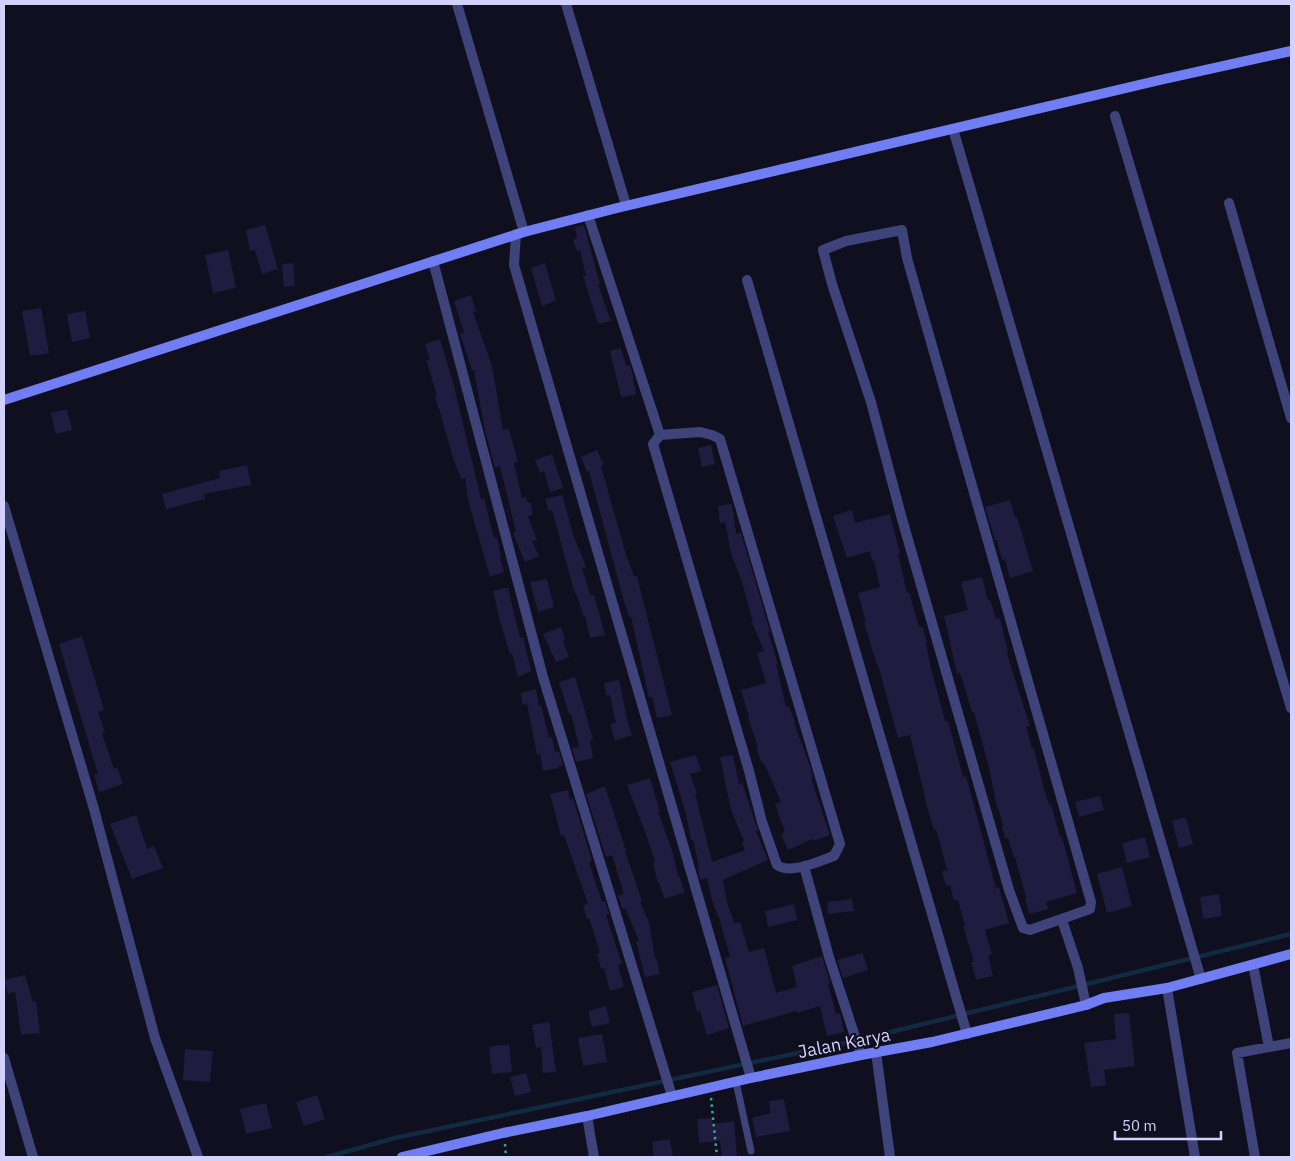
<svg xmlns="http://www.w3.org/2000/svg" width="1295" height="1161" font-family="'IBM Plex Sans',sans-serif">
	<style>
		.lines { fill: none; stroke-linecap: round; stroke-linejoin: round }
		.stream { stroke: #112941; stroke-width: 4.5 }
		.building { fill: #1f1c3f }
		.path { stroke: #38a894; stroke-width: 2.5; stroke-dasharray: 2.5 4; stroke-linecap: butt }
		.lane { stroke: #3e437a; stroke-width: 7 }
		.street { stroke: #3e437a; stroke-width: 10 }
		.secondary { stroke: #707df3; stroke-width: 10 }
		.labels { text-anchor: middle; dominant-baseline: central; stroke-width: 4; stroke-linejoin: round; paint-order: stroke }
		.street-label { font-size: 18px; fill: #d1d1fb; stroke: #100f1f }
	</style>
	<rect width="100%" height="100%" fill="#100f1f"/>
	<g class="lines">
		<path class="stream" d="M 327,1157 L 395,1138 L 854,1041 L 1291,934"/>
	</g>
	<path class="building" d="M 265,225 L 278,269 L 262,274 L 255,250 L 250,251 L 246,230 Z
		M 584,225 L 600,284 L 598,285 L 611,321 L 598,324 L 583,276 L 586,276 L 580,250 L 577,251 L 573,240 L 577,238 L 575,227 Z
		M 228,250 L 236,288 L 213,293 L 205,255 Z
		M 293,263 L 295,286 L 284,287 L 282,264 Z
		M 545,263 L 556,301 L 542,306 L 531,268 Z
		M 471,295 L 476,311 L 473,312 L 492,366 L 503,430 L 509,429 L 518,462 L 514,463 L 522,498 L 526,497 L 528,503 L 531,503 L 533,515 L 528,516 L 537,540 L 532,541 L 539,556 L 525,562 L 513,533 L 516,532 L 500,466 L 495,468 L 485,431 L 474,370 L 472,370 L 460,334 L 464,333 L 454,301 Z
		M 41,308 L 49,353 L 30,356 L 22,311 Z
		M 85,311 L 90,338 L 72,342 L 67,314 Z
		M 440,339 L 454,386 L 481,499 L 484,498 L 494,538 L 497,537 L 501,556 L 500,557 L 504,572 L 490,577 L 468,500 L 465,478 L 461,479 L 453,458 L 439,408 L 438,408 L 435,396 L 437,395 L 426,360 L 430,359 L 425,344 Z
		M 621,348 L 626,366 L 630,365 L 632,371 L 636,395 L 621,397 L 610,351 Z
		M 67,409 L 72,430 L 56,434 L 51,413 Z
		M 711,445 L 715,464 L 702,467 L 698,448 Z
		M 597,450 L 604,465 L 601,466 L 626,555 L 634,576 L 637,576 L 641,592 L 672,715 L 657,718 L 652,697 L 649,697 L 631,617 L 629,617 L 623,598 L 589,471 L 587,472 L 581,457 Z
		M 552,454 L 563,488 L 550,492 L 544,471 L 540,473 L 535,460 Z
		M 247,465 L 251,485 L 204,494 L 205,499 L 166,509 L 162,494 L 220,478 L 219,471 Z
		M 562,495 L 574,537 L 586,567 L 582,568 L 591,596 L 594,595 L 605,635 L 590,638 L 585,616 L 584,617 L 576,593 L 575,594 L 552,510 L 549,511 L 545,499 Z
		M 1010,500 L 1015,518 L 1017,517 L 1033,571 L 1010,578 L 1005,559 L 1002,560 L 997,540 L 995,540 L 985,507 Z
		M 732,504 L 736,534 L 741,533 L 770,631 L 768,632 L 778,664 L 776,664 L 786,707 L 789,706 L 795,722 L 794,723 L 809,763 L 813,777 L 811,778 L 830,835 L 813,841 L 812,839 L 788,850 L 781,834 L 785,832 L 775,804 L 781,802 L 764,763 L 762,764 L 756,748 L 758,747 L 748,717 L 749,717 L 741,690 L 766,683 L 757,653 L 764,651 L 752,623 L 753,622 L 741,579 L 731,553 L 725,522 L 720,523 L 718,506 Z
		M 852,510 L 855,523 L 890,514 L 900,553 L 898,554 L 907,593 L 909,592 L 919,627 L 923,627 L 927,643 L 926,643 L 930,664 L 945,721 L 948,721 L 963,777 L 966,776 L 996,888 L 999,887 L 1009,923 L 985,930 L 992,954 L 988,955 L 993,976 L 976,980 L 971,962 L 974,962 L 963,926 L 965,926 L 958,900 L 954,901 L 950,885 L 946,886 L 942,871 L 947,870 L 942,850 L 936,829 L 934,830 L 928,810 L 910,735 L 898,738 L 878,665 L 877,665 L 864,623 L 866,623 L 858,593 L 880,587 L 874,560 L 872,561 L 870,551 L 847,558 L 833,516 Z
		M 982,577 L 988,601 L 990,600 L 996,619 L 1000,618 L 1008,653 L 1007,654 L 1030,726 L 1026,726 L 1032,749 L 1034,748 L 1043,786 L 1049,804 L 1051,804 L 1060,837 L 1062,837 L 1077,893 L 1046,902 L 1048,909 L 1029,914 L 1025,898 L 1026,897 L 1015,857 L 1014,858 L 1008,838 L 1005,839 L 1002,826 L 1003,825 L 996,802 L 989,768 L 974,712 L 972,712 L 960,673 L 957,674 L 944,616 L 968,610 L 961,582 Z
		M 547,579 L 554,607 L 538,612 L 530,582 Z
		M 504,588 L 508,588 L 520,638 L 523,637 L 531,671 L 518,677 L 512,653 L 510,654 L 500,621 L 493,591 Z
		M 561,627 L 565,639 L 563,640 L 569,657 L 556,662 L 543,634 Z
		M 82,636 L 104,710 L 98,712 L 105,732 L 102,733 L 114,769 L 117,767 L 123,784 L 99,792 L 94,775 L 98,774 L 59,644 Z
		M 575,677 L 593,739 L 590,740 L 593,758 L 576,762 L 572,748 L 579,747 L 571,714 L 569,714 L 559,682 Z
		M 619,680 L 627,719 L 632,735 L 615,741 L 610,724 L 616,723 L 610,695 L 606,696 L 604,683 Z
		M 536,689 L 539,706 L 541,705 L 549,738 L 552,737 L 555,752 L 559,751 L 563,765 L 558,766 L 559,768 L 543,771 L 540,754 L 537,755 L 527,704 L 523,705 L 521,693 Z
		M 696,755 L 701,771 L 690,774 L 697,793 L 695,794 L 712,862 L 745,850 L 742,842 L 744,841 L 731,810 L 720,757 L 733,755 L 739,784 L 742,783 L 758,830 L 756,831 L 768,860 L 723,880 L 728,906 L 735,924 L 740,922 L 749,952 L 764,948 L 776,993 L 797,987 L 792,966 L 822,956 L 830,982 L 828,984 L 836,1014 L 840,1013 L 844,1032 L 827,1036 L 820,1006 L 797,1013 L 796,1011 L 743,1026 L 725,958 L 730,957 L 720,921 L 712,900 L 707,878 L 700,880 L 698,869 L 699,866 L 693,840 L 691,840 L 686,814 L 670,762 Z
		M 650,778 L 660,812 L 658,812 L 672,850 L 678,876 L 679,876 L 685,892 L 665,899 L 656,876 L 653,863 L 655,863 L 647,837 L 627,785 Z
		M 605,786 L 626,851 L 625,851 L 642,901 L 640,902 L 649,922 L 655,958 L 656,958 L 660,974 L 645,977 L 636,941 L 639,941 L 625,908 L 622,909 L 618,896 L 624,894 L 612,855 L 606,857 L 586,794 Z
		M 568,790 L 570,800 L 573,798 L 592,861 L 589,863 L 602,902 L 605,901 L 609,914 L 606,915 L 622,964 L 618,965 L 624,987 L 610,991 L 604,968 L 601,969 L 597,954 L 600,953 L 589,918 L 587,919 L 583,905 L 588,904 L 564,835 L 561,836 L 550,794 Z
		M 1100,796 L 1104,810 L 1079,817 L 1075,802 Z
		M 136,815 L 147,849 L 154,846 L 163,868 L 132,879 L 110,824 Z
		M 1186,817 L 1193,844 L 1179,848 L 1172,821 Z
		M 1145,837 L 1150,857 L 1127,863 L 1122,843 Z
		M 1122,867 L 1132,906 L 1107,913 L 1097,874 Z
		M 1219,894 L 1222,916 L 1203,919 L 1200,897 Z
		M 852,899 L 854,911 L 828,914 L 827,902 Z
		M 794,904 L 797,920 L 768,927 L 765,911 Z
		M 863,953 L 868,970 L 843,978 L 837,960 Z
		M 25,975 L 33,1002 L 36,1001 L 40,1033 L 21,1035 L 15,992 L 8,994 L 4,980 Z
		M 717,985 L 729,1028 L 707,1035 L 700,1011 L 697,1012 L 692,992 Z
		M 606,1006 L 610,1023 L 592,1027 L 588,1011 Z
		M 1129,1013 L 1135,1066 L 1104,1070 L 1106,1085 L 1091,1087 L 1084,1043 L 1116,1039 L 1114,1014 Z
		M 549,1022 L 556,1072 L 543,1073 L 541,1047 L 536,1048 L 532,1025 Z
		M 602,1034 L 607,1062 L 583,1066 L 578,1038 Z
		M 509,1044 L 512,1072 L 492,1074 L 489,1047 Z
		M 185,1049 L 213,1051 L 210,1082 L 183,1080 Z
		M 526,1073 L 531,1092 L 515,1096 L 510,1077 Z
		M 317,1095 L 325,1119 L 304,1126 L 296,1102 Z
		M 784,1099 L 790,1131 L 756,1137 L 752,1118 L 771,1113 L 769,1101 Z
		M 266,1103 L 272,1128 L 246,1134 L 240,1109 Z
		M 712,1118 L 713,1124 L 734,1121 L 737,1157 L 722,1157 L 720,1141 L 699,1143 L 697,1119 Z
		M 670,1139 L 673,1157 L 654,1157 L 652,1142 Z"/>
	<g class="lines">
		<path class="path" d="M 711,1098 L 717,1157
			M 505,1144 L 506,1157"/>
		<path class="lane" d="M 736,1082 L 751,1151"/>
		<path class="street" d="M 457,4 L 524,232
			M 566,4 L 626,205
			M 1115,116 L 1291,708
			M 953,129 L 1201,979
			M 1229,203 L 1291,418
			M 588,215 L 660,435
			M 902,230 L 907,258 L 1091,902 L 1090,909 L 1030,930 L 1023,928 L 1009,890 L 902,519 L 871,402 L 832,284 L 823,250 L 846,241 Z
			M 516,234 L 514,265 L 751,1078
			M 433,261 L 543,677 L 672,1096
			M 747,280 L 967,1034
			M 700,432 L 712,435 L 720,439 L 840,844 L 834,856 C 819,861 791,875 777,865 L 762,822 L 749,771 L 653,444 L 660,435 Z
			M 4,506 L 94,809 L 155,1038 L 198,1157
			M 804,866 L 829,957 L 861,1055
			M 1062,920 L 1078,968 L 1086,1005
			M 1253,965 L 1269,1047
			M 1167,988 L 1195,1157
			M 876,1052 L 890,1157
			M 4,1058 L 33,1157
			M 587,1116 L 594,1157
			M 1255,1157 L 1237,1053 L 1291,1043"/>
		<path class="secondary" d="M 4,400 L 524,232 L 617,208 L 1160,80 L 1291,51
			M 402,1157 L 503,1133 L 587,1116 L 751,1078 L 861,1055 L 932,1042 L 1086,1005 L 1104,998 L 1167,988 L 1291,954"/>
	</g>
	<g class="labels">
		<g class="street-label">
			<text transform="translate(844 1043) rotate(-11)">Jalan Karya</text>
		</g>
	</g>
	<rect width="1295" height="1161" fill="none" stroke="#d1d1fb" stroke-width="10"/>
	<path d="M1115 1131v8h106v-8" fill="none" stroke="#d1d1fb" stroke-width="2.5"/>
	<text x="1122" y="1131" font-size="15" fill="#d1d1fb" stroke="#100f1f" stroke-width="4" paint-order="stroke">50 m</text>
</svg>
